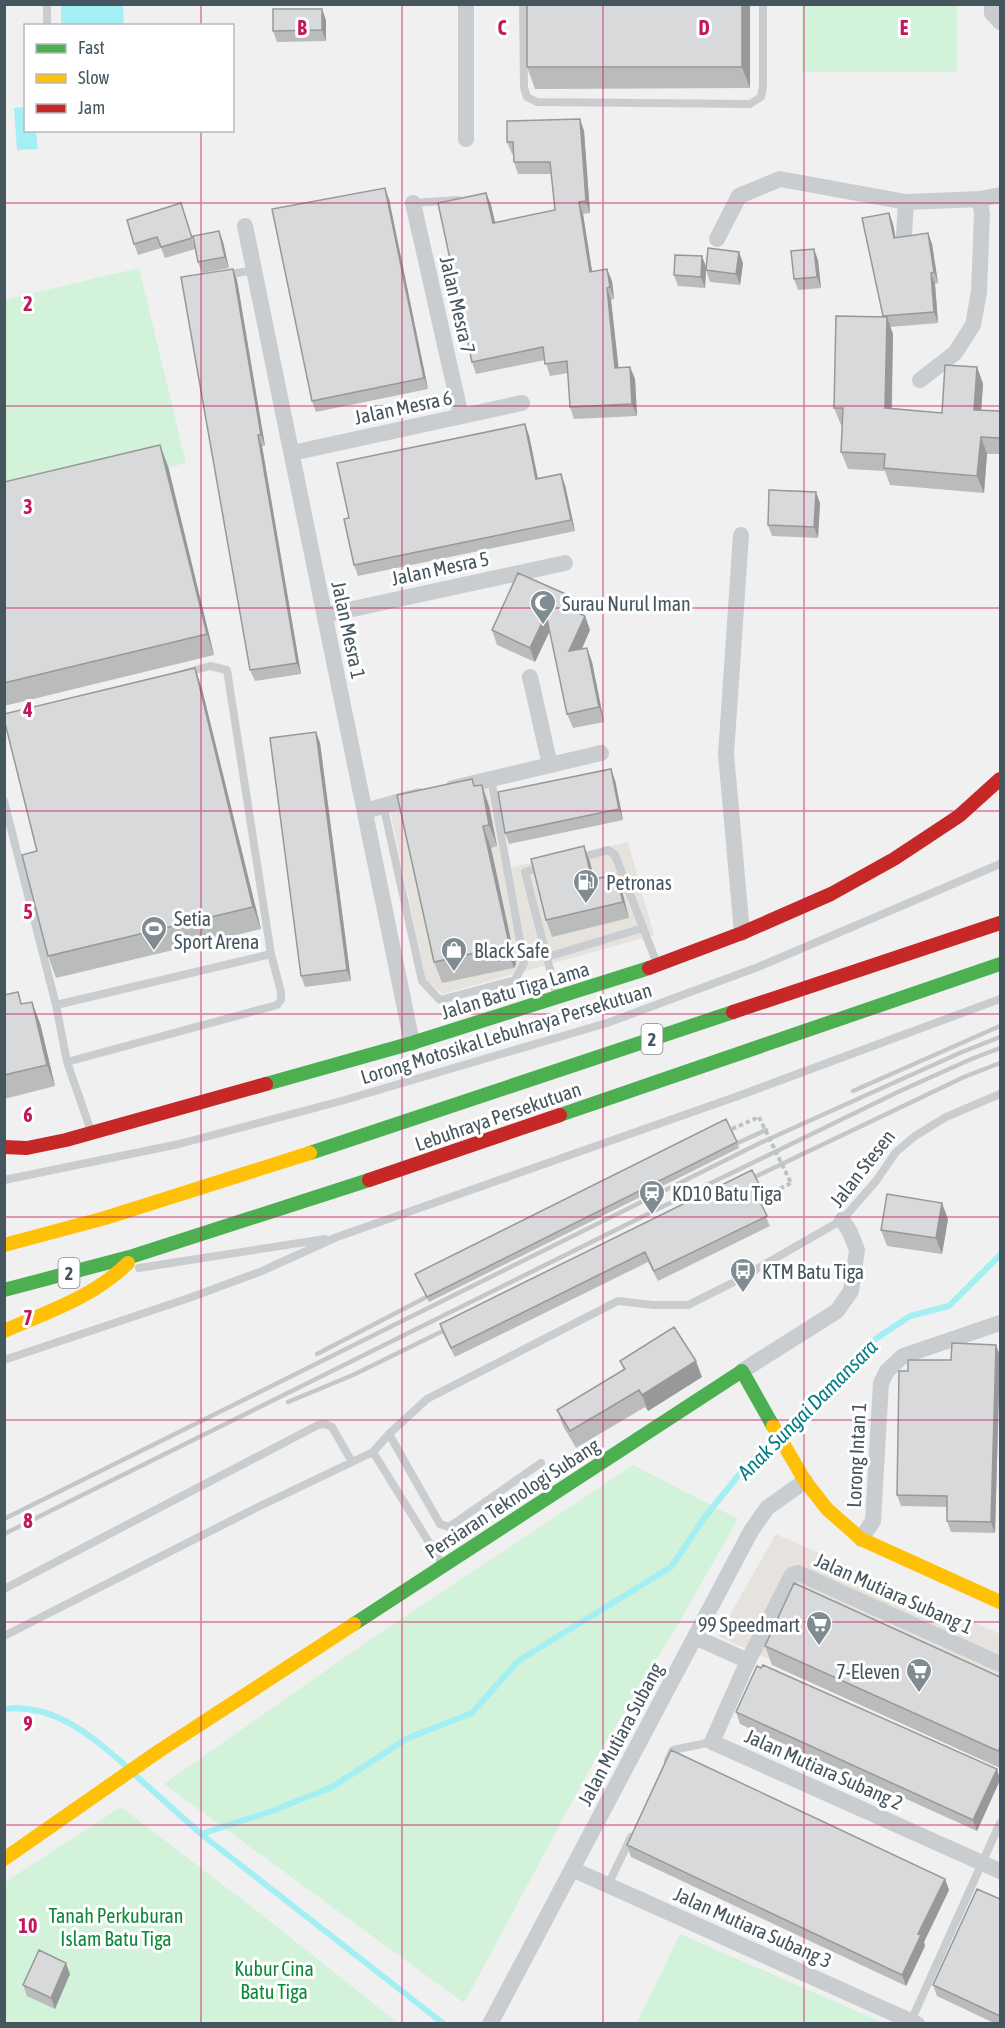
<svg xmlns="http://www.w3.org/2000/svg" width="1005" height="2028" font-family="'Asap Condensed',sans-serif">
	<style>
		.commercial { fill: #e6e2dd }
		.green { fill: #d2f2d9 }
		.water { fill: #a3eff4 }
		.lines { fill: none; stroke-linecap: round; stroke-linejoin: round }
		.stream { stroke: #a3eff4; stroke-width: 6 }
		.path { stroke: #b7c6bf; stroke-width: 4; stroke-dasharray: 4.5 3; stroke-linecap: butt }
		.lane { stroke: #c9cdcf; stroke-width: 8 }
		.street { stroke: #c9cdcf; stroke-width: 16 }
		.fast { stroke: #4caf50; stroke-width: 14 }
		.slow { stroke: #ffc107; stroke-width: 14 }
		.jam { stroke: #c62828; stroke-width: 14 }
		.rail { stroke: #c4c7c9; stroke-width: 4.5 }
		.path-bridge { stroke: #b7c6bf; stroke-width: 4; stroke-dasharray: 4.5 3; stroke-linecap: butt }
		.wall { fill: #babbbb }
		.shaded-wall { fill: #979899 }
		.building { fill: #d8d9da; stroke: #979899; stroke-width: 1.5 }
		.grid { fill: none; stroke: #c2185b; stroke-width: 1.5; stroke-opacity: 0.55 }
		.labels { text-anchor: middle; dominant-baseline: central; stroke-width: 6; stroke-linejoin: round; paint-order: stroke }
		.shield { fill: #fff; stroke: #7d898f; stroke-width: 1.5 }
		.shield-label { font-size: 18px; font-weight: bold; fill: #45565f }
		.street-label { font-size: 20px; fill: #45565f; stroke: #fff }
		.poi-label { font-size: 20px; fill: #45565f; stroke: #fff; text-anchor: start }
		.park-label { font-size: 20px; fill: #0d8939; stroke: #fff }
		.water-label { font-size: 21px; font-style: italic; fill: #057d85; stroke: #fff }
		.grid-label { font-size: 20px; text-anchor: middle; font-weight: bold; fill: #c2185b; stroke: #fff; stroke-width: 6; stroke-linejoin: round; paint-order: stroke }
	</style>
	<rect width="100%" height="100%" fill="#f1f0f0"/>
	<path class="commercial" d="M 487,787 L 503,869 L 628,842 L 654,935 L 443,994 L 426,980 L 390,810 Z
		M 776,1534 L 1000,1634 L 1000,1764 L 718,1636 Z"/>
	<path class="green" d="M 802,5 L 957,5 L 957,72 L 802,72 Z
		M 139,268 L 186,463 L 5,506 L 4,300 Z
		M 633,1465 L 738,1519 L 677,1626 L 593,1763 L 464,2003 L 164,1784 L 371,1639 Z
		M 121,1807 L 257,1911 L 398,2023 L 5,2024 L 5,1882 Z
		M 680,1934 L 884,2023 L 637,2023 Z"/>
	<path class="water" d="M 61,5 L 123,5 L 124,25 L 61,25 Z
		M 25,107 L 26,130 L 36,131 L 38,149 L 17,150 L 14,108 Z"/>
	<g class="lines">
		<path class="stream" d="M 4,1709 C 54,1703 92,1736 127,1767
			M 134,1774 L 201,1834 L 444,2024
			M 201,1834 L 272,1811 L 332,1787 L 408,1738 L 472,1713 L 518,1661 L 671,1567 L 705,1517 L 746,1466 L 871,1342 L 910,1316 L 949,1306 L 1000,1255"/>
		<path class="path" d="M 732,1129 L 759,1117
			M 760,1199 L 791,1183"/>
		<path class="lane" d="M 47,4 L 47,26
			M 523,4 L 524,88 L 527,97 L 537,102 L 750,104 L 761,97 L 763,87 L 763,4
			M 413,203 L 458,200
			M 225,275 L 255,270
			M 4,801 L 56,1005 L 67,1062 L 91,1131
			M 383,804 L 422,981 L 440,1000 L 515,980 L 524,963 L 491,779
			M 576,859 L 608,850 L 615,855 L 657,964
			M 544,867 L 525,872 L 557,997
			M 547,957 L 643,928
			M 56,1005 L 271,954 L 227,670 L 210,666 L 185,673
			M 67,1062 L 277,1005 L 281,1000 L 281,992 L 271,954
			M 4,1180 L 179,1144 L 341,1101 L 607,1023 L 758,967 L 1000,864
			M 139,1268 L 325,1239
			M 4,1360 L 189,1298 L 262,1271 L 337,1237 L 738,1096 L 1000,999
			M 389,1434 L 440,1524 L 449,1527 L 541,1463
			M 443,1565 L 373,1452 L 389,1434 L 427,1399 L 618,1301 L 653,1305 L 688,1305 L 734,1282 L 842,1220 L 876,1181 L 896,1152 L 915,1136 L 946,1117 L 1000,1094
			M 4,1589 L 318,1425 L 325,1424 L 332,1427 L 352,1462
			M 4,1636 L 256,1508 L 373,1452
			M 668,1760 L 673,1750 L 712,1742
			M 608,1885 L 631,1837
			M 911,2021 L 1000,1823"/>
		<path class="street" d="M 466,4 L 466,139
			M 992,4 L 992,13 L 1000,22
			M 413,203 L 461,416
			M 245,226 L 412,1043
			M 904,236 L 906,202
			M 717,239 L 739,196 L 780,179 L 906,202 L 980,199 L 1000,195
			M 920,380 L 955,353 L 973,325 L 979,292 L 982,215 L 980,199
			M 292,453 L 522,403
			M 741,535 L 726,754 L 742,933
			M 325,615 L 565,563
			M 530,677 L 550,765
			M 453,788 L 601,753
			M 365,811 L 419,796
			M 742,1371 L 837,1311 L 851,1291 L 857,1250 L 850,1232 L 842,1220
			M 861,1539 L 873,1521 L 881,1383 L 887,1371 L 903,1356 L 1000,1323
			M 695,1637 L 748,1661
			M 1000,1664 L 798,1573 L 792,1575 L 748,1661 L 712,1742 L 1000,1871
			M 572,1869 L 917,2024
			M 490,2024 L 751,1531 L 767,1508 L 805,1481"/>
		<path class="fast" d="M 266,1084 L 412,1043 L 649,968
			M 560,1115 L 1000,964
			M 310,1153 L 733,1012
			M 4,1290 L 133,1256 L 369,1180
			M 354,1624 L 742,1371 L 773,1426"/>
		<path class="slow" d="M 4,1245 L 105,1218 L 310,1153
			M 4,1331 C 47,1312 94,1297 128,1263
			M 773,1426 L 805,1481 L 827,1509 L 861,1539 L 1000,1602
			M 4,1859 L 159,1751 L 354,1624"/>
		<path class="jam" d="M 649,968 L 742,933 L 831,894 L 894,859 L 959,816 L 1000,779
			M 733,1012 L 1000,923
			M 4,1147 L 27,1148 L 66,1140 L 266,1084
			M 369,1180 L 560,1115"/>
		<path class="rail" d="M 853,1091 L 1000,1026
			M 722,1150 L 766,1130
			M 742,1183 L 964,1077 L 1000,1063
			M 317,1354 L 440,1290
			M 288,1402 L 353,1375 L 457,1324
			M 4,1519 L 760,1143 L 962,1052 L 1000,1037
			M 4,1534 L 678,1199 L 900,1091 L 969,1060 L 1000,1048"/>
		<path class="path-bridge" d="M 759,1117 L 791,1183"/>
	</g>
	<path class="wall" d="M 750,4 L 750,88 L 535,89 L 527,67 Z
		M 326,20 L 326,41 L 277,42 L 273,31 Z
		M 580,119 L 584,131 L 590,213 L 583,214 L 592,271 L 612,281 L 614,299 L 611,300 L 618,368 L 630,367 L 635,379 L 637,416 L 574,419 L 570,407 L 568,373 L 550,376 L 545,360 L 476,374 L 472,362 L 486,193 L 491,205 L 495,223 L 555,210 L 551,174 L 518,174 L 514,162 L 513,154 L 512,154 L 507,142 Z
		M 389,199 L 428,389 L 316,412 L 312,401 Z
		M 889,213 L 893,224 L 895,238 L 928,233 L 932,244 L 938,283 L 935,284 L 938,323 L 890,327 L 893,334 L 892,408 L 942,413 L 977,367 L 983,384 L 981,410 L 1000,411 L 1000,454 L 987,454 L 984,493 L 890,485 L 885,471 L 848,469 L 841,452 L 843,425 L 841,425 L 834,408 L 883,317 Z
		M 185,215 L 195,248 L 219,231 L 223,242 L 229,268 L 202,273 L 198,262 L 195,249 L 165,258 L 161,248 L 138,255 L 134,244 Z
		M 702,256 L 706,267 L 743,263 L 740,285 L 710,282 L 706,270 L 705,288 L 678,286 L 674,275 Z
		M 818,260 L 821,288 L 798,290 L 794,279 Z
		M 233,269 L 237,280 L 265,446 L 262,446 L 301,674 L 255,681 L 250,670 Z
		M 529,435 L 538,478 L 565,485 L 575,531 L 358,576 L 354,565 L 349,518 Z
		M 168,466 L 214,655 L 4,706 L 4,482 Z
		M 820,503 L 818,538 L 772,536 L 768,525 Z
		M 575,611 L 585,616 L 590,630 L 582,649 L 587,648 L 592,662 L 604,722 L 573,728 L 567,714 L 550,631 L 535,662 L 497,645 L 492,630 Z
		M 195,668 L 202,689 L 261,929 L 56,978 L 48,956 L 37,851 Z
		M 316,732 L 320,743 L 351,981 L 305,987 L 301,976 Z
		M 615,780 L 623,820 L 509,844 L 505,833 Z
		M 475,786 L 489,806 L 497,846 L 491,848 L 516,964 L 514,968 L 442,983 L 434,962 Z
		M 584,846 L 590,862 L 594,880 L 616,874 L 622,891 L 629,918 L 552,937 L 546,920 Z
		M 4,995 L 22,1004 L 40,1023 L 55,1086 L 4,1099 Z
		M 737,1142 L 739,1148 L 429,1302 L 417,1280 L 415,1274 Z
		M 759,1184 L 763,1193 L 757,1196 L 770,1226 L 658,1281 L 648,1262 L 455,1357 L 443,1334 L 440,1324 Z
		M 948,1219 L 942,1254 L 887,1246 L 881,1230 Z
		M 996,1345 L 1000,1356 L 995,1533 L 951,1532 L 947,1521 L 947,1507 L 901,1506 L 897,1495 L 908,1371 L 951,1360 Z
		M 620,1361 L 702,1377 L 648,1411 L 645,1407 L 576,1448 L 563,1426 L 557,1410 L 624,1370 Z
		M 765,1646 L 1000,1677 L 1000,1768 L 772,1665 Z
		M 736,1712 L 997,1769 L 1000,1780 L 977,1831 L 740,1724 Z
		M 627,1845 L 945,1879 L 949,1890 L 924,1942 L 925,1946 L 906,1986 L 631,1857 Z
		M 1000,1899 L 1000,2024 L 996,2024 L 937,1996 L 933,1985 Z
		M 70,1974 L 55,2009 L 27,1996 L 23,1985 Z"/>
	<path class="shaded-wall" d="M 742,4 L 750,4 L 750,88 L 742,67 Z
		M 322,9 L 326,20 L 326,41 L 322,30 Z
		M 580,119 L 584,131 L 590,213 L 586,201 Z
		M 385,188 L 389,199 L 428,389 L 424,378 Z
		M 486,193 L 491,205 L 498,235 L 493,223 Z
		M 579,202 L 583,214 L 594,284 L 590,272 Z
		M 889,213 L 893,224 L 898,249 L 894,238 Z
		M 219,231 L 223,242 L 229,268 L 225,257 Z
		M 928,233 L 932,244 L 938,283 L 934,272 Z
		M 814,249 L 818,260 L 821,288 L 817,277 Z
		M 739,252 L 743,263 L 740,285 L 736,274 Z
		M 702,256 L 706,267 L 705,288 L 701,277 Z
		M 233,269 L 237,280 L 265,446 L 261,435 Z
		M 607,269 L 612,281 L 614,299 L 610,287 Z
		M 931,273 L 935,284 L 938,323 L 934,312 Z
		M 607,288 L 611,300 L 620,380 L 615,368 Z
		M 887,317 L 893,334 L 891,425 L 885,408 Z
		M 630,367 L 635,379 L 637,416 L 632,404 Z
		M 977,367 L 983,384 L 980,427 L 974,410 Z
		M 525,424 L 529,435 L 540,490 L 536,479 Z
		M 258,435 L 262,446 L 301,674 L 297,663 Z
		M 981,437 L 987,454 L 984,493 L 977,476 Z
		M 160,445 L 168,466 L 214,655 L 207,634 Z
		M 561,474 L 565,485 L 575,531 L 571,520 Z
		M 816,492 L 820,503 L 818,538 L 814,527 Z
		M 570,596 L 575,611 L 565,607 Z
		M 546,614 L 551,628 L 535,662 L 530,648 Z
		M 585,616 L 590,630 L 574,666 L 569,651 Z
		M 587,648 L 592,662 L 604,722 L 599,707 Z
		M 195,668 L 202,689 L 261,929 L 253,907 Z
		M 316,732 L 320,743 L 351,981 L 347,970 Z
		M 611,769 L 615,780 L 623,820 L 619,809 Z
		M 482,785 L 489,806 L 497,846 L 489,825 Z
		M 483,826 L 491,848 L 516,964 L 514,968 L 506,946 Z
		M 584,846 L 590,862 L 598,896 L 592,880 Z
		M 616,874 L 622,891 L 629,918 L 623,902 Z
		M 32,1002 L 40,1023 L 55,1086 L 47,1065 Z
		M 942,1203 L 948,1219 L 942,1254 L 936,1238 Z
		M 996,1345 L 1000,1356 L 995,1533 L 991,1522 Z
		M 696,1361 L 702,1377 L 648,1411 L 642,1395 Z
		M 997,1769 L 1000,1780 L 977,1831 L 973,1820 Z
		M 945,1879 L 949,1890 L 924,1942 L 925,1946 L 906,1986 L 902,1975 L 918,1934 Z
		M 66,1963 L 70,1974 L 55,2009 L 51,1998 Z"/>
	<path class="building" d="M 527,4 L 742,4 L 742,67 L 527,67 Z
		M 273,9 L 322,9 L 322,30 L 273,31 Z
		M 580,119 L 586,201 L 579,202 L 590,272 L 607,269 L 610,287 L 607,288 L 615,368 L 630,367 L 632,404 L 570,407 L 567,361 L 545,364 L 543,347 L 472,362 L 438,203 L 486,193 L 493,223 L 555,210 L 550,162 L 514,162 L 513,142 L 507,142 L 507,121 Z
		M 385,188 L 424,378 L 312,401 L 272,209 Z
		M 181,203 L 192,238 L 161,247 L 157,237 L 134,244 L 127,220 Z
		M 889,213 L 894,238 L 928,233 L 934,272 L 931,273 L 934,312 L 883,316 L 862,218 Z
		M 219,231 L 225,257 L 198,262 L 193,236 Z
		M 708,248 L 739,252 L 736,274 L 706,270 Z
		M 814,249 L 817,277 L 794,279 L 791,251 Z
		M 675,255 L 702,256 L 701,277 L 674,275 Z
		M 233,269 L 261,435 L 258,435 L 297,663 L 250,670 L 181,277 Z
		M 836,316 L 887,317 L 885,408 L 942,413 L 945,365 L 977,367 L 974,410 L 1000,411 L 1000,438 L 981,437 L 977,476 L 884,468 L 885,454 L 841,452 L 843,408 L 834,408 Z
		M 525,424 L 536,479 L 561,474 L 571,520 L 354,565 L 344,519 L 349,518 L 337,463 Z
		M 160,445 L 207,634 L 4,683 L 4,482 Z
		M 769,490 L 816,492 L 814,527 L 768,525 Z
		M 518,573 L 570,596 L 565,607 L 585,616 L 569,651 L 587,648 L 599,707 L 567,714 L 546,614 L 530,648 L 492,630 Z
		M 195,668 L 253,907 L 48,956 L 22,855 L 37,851 L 4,719 L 4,714 Z
		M 316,732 L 347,970 L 301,976 L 270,738 Z
		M 611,769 L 619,809 L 505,833 L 498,792 Z
		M 472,779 L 474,786 L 482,785 L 489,825 L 483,826 L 509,943 L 506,946 L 434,962 L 397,795 Z
		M 584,846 L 592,880 L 616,874 L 623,902 L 546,920 L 531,859 Z
		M 18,992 L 21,1004 L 32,1002 L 47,1065 L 4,1075 L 4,995 Z
		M 726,1119 L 737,1142 L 427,1297 L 415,1274 Z
		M 752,1170 L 759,1184 L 753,1187 L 767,1216 L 654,1271 L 645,1252 L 451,1348 L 440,1324 Z
		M 887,1194 L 942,1203 L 936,1238 L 881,1230 Z
		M 674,1327 L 696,1361 L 642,1395 L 639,1390 L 570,1431 L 557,1410 L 625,1369 L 620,1361 Z
		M 952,1343 L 996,1345 L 991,1522 L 947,1521 L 947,1496 L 897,1495 L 899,1371 L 908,1371 L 908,1360 L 951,1360 Z
		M 794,1583 L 1000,1677 L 1000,1747 L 998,1751 L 765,1646 Z
		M 763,1665 L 997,1769 L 973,1820 L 736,1712 L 757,1666 L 761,1668 Z
		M 671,1750 L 945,1879 L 918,1934 L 921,1935 L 902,1975 L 627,1845 Z
		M 977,1889 L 1000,1899 L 1000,2016 L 933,1985 Z
		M 39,1950 L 66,1963 L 51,1998 L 23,1985 Z"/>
	<path class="grid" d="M 201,4 L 201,26M 402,4 L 402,2024M 603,4 L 603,2024M 804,4 L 804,2024M 201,130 L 201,2024M 4,203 L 1000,203M 4,406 L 1000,406M 4,608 L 1000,608M 4,811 L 1000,811M 4,1014 L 1000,1014M 4,1217 L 1000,1217M 4,1420 L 1000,1420M 4,1622 L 1000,1622M 4,1825 L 1000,1825"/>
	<defs>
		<symbol id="mosque-pin" viewBox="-11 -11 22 30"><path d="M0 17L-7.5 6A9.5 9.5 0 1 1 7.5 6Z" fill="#818c92" stroke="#fff"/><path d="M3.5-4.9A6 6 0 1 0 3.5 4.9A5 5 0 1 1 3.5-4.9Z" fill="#fff"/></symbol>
		<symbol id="fuel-pin" viewBox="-11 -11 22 30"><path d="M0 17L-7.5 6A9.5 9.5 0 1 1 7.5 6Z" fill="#818c92" stroke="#fff"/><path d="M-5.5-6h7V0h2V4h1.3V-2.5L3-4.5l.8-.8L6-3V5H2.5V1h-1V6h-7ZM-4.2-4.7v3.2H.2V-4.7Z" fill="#fff"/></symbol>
		<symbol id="stadium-pin" viewBox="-11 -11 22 30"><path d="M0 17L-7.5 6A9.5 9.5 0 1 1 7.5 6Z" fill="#818c92" stroke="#fff"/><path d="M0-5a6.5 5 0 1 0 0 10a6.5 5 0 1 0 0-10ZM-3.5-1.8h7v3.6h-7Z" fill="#fff"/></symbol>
		<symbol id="shop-pin" viewBox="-11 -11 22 30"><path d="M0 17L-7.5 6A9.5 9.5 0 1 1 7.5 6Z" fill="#818c92" stroke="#fff"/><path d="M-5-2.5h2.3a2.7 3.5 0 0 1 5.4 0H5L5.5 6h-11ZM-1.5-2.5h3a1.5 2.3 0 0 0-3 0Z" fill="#fff"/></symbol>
		<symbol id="station-pin" viewBox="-11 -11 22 30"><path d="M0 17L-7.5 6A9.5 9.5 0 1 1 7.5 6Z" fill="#818c92" stroke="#fff"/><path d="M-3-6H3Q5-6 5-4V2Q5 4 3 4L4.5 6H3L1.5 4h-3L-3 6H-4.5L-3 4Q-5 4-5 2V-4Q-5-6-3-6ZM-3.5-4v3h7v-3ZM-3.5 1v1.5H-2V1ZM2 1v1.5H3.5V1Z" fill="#fff"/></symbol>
		<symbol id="bus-pin" viewBox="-11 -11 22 30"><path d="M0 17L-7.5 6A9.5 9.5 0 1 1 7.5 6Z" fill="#818c92" stroke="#fff"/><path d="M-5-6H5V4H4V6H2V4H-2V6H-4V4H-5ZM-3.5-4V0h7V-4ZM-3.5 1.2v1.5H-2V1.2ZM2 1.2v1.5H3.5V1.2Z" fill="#fff"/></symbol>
		<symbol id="supermarket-pin" viewBox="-11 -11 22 30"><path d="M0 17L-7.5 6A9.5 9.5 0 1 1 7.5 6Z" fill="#818c92" stroke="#fff"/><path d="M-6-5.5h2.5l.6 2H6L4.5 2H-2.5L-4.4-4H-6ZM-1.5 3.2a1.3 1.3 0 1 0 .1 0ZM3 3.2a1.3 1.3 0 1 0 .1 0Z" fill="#fff"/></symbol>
	</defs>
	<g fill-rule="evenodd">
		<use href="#mosque-pin" x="528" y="588" width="30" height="40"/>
		<use href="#fuel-pin" x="571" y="867" width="30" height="40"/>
		<use href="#stadium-pin" x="139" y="914" width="30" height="40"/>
		<use href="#shop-pin" x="439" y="935" width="30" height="40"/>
		<use href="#station-pin" x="637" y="1178" width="30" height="40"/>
		<use href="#bus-pin" x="728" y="1256" width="30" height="40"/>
		<use href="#supermarket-pin" x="804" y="1609" width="30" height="40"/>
		<use href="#supermarket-pin" x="904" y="1656" width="30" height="40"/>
	</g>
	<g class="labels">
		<g class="shield">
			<rect x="641.5" y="1024" width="21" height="30" rx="4.5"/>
			<rect x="58.5" y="1258" width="21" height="30" rx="4.5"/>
		</g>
		<g class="shield-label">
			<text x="652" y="1039">2</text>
			<text x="69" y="1273">2</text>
		</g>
		<g class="street-label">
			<text transform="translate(458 305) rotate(77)">Jalan Mesra 7</text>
			<text transform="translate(403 407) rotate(-12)">Jalan Mesra 6</text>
			<text transform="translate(440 568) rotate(-12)">Jalan Mesra 5</text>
			<text transform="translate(349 630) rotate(78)">Jalan Mesra 1</text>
			<text transform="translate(515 990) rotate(-17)">Jalan Batu Tiga Lama</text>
			<text transform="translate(506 1033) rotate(-17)">Lorong Motosikal Lebuhraya Persekutuan</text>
			<text transform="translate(498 1116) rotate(-19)">Lebuhraya Persekutuan</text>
			<text transform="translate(862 1168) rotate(-52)">Jalan Stesen</text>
			<text transform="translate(856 1455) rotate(-87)">Lorong Intan 1</text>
			<text transform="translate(512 1498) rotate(-33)">Persiaran Teknologi Subang</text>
			<text transform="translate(894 1593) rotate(24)">Jalan Mutiara Subang 1</text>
			<text transform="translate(620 1734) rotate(-62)">Jalan Mutiara Subang</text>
			<text transform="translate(824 1769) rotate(24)">Jalan Mutiara Subang 2</text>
			<text transform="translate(753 1927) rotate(24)">Jalan Mutiara Subang 3</text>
		</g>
		<g class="poi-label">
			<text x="562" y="603">Surau Nurul Iman</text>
			<text x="606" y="882">Petronas</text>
			<text x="174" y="918">Setia<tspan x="174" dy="23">Sport Arena</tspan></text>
			<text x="474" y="950">Black Safe</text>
			<text x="672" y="1193">KD10 Batu Tiga</text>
			<text x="762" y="1271">KTM Batu Tiga</text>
			<text x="800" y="1624" text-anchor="end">99 Speedmart</text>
			<text x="900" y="1671" text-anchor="end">7-Eleven</text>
		</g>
		<g class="park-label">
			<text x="116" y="1915">Tanah Perkuburan<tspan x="116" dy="23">Islam Batu Tiga</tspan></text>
			<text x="274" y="1968">Kubur Cina<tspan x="274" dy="23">Batu Tiga</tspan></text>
		</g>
		<g class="water-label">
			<text transform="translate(807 1409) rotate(-45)">Anak Sungai Damansara</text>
		</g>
	</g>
	<g class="grid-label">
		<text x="302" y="35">B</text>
		<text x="502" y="35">C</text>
		<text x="704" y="35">D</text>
		<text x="904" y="35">E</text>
		<text x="28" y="311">2</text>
		<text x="28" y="514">3</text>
		<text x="28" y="717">4</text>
		<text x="28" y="919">5</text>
		<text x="28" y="1122">6</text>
		<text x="28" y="1325">7</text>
		<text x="28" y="1528">8</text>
		<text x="28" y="1731">9</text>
		<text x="28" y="1933">10</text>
	</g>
	<rect width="1005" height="2028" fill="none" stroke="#45565f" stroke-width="12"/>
	<rect x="24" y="24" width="210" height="108" fill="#ffffff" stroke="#b5bbbf" stroke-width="1.5"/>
	<rect x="36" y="44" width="30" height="9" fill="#4caf50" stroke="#b5bbbf" stroke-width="1.5"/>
	<text x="78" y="54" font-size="18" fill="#45565f">Fast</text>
	<rect x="36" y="74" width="30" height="9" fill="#ffc107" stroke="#b5bbbf" stroke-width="1.5"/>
	<text x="78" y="84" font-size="18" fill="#45565f">Slow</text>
	<rect x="36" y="104" width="30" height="9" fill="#c62828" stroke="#b5bbbf" stroke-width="1.5"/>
	<text x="78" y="114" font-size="18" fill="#45565f">Jam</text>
</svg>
